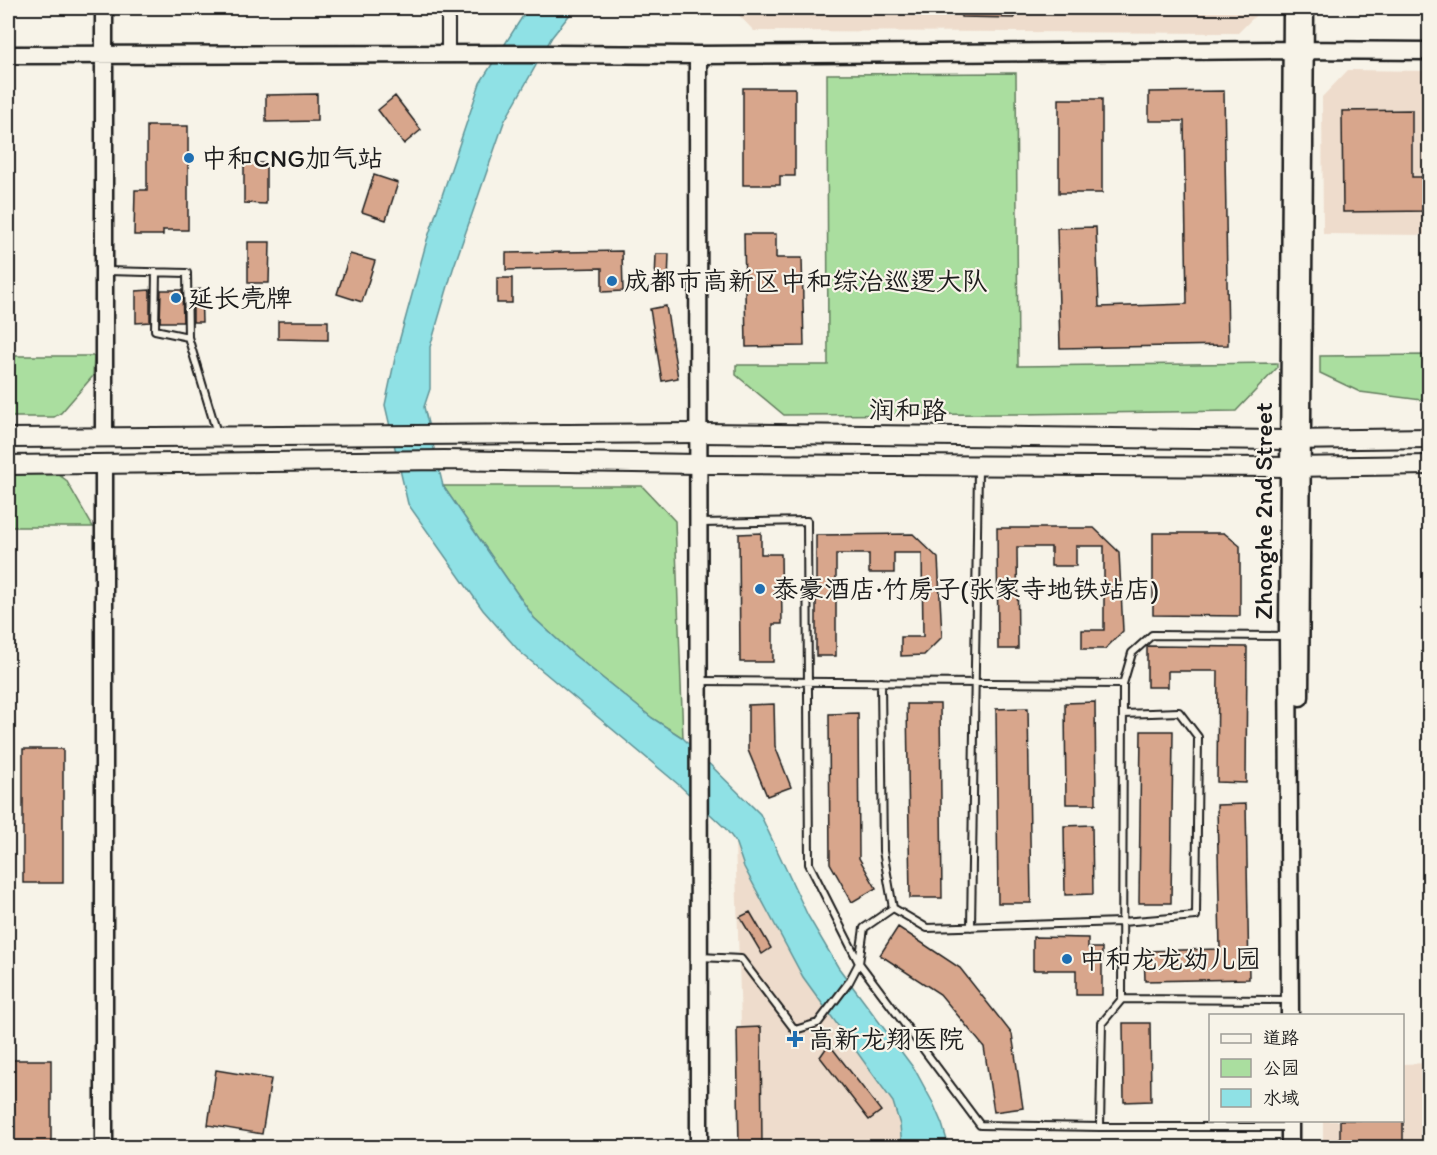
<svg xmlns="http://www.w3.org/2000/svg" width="1437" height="1155" font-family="Itim,'LXGW WenKai TC',sans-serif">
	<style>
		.built { fill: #eedccc }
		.green { fill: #aade9f; stroke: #637d5e; stroke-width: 1.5 }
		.water { fill: #8fe1e5; stroke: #619295; stroke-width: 1.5 }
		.building { fill: #d8a68c; stroke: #1c1c1c; stroke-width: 1.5 }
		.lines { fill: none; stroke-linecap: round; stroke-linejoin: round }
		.lane-casing { stroke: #1c1c1c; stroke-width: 10 }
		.street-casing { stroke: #1c1c1c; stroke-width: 16 }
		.secondary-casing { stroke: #1c1c1c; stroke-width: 21 }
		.primary-casing { stroke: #1c1c1c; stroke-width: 22 }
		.lane { stroke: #f7f3e8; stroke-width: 6 }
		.street { stroke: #f7f3e8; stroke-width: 12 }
		.secondary { stroke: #f7f3e8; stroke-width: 16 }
		.primary { stroke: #f7f3e8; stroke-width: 18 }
		.poi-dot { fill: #1f6fb2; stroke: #f7f3e8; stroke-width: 2 }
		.labels { text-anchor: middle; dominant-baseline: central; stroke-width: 4.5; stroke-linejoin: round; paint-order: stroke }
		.poi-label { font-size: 26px; fill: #1c1c1c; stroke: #f7f3e8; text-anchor: start }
		.street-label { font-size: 26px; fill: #1c1c1c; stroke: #f7f3e8 }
	</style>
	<rect width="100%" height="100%" fill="#f7f3e8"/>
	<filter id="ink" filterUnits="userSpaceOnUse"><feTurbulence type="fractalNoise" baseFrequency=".0167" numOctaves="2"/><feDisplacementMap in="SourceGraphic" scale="12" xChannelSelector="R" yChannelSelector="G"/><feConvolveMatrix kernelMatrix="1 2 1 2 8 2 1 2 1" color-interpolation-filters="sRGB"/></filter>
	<g filter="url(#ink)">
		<path class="built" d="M 732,8 L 1262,8 L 1262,9 L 1238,33 L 754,31 Z
			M 1348,70 L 1429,71 L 1429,235 L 1323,234 L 1322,97 Z
			M 735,841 L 744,867 L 803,977 L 893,1102 L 900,1125 L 902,1147 L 745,1147 Z
			M 1428,1063 L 1429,1147 L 1323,1147 L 1323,1121 L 1402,1120 L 1403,1064 Z"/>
		<path class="green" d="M 1016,73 L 1018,366 L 1277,363 L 1277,368 L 1236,411 L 1019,414 L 784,415 L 736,375 L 736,365 L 828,365 L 827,74 Z
			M 1429,355 L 1429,401 L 1360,392 L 1320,373 L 1320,356 Z
			M 8,356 L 94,356 L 93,376 L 61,413 L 54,417 L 8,417 Z
			M 8,471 L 56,473 L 66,480 L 93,527 L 8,527 Z
			M 443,486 L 642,486 L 675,521 L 683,738 L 652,718 L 574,655 L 534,618 Z"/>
		<path class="water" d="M 528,8 L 575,8 L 552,37 L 504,122 L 453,269 L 430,347 L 430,389 L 424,407 L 443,486 L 534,618 L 574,655 L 652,718 L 683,738 L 760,814 L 808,916 L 838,967 L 915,1070 L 933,1103 L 942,1124 L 949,1147 L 902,1147 L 900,1125 L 893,1102 L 803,977 L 744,867 L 735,841 L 725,828 L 679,785 L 520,652 L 483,610 L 408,504 L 385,405 L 397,349 L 427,240 L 480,83 Z"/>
		<path class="building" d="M 961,8 L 1015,8 L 1014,18 L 961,17 Z
			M 743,88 L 795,88 L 795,176 L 780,176 L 780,185 L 743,185 Z
			M 1224,91 L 1228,345 L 1060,348 L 1057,228 L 1096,227 L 1099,307 L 1187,304 L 1184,121 L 1149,121 L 1149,92 Z
			M 317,94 L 317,121 L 266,122 L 266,95 Z
			M 395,96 L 421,130 L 404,144 L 378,110 Z
			M 1059,99 L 1102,99 L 1102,193 L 1059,193 Z
			M 1412,110 L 1412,177 L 1430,177 L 1430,211 L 1343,212 L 1342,111 Z
			M 147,126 L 188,126 L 188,230 L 163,230 L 163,235 L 134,235 L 135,190 L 147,190 Z
			M 244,163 L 266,163 L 266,204 L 244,203 Z
			M 374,175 L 398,183 L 386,220 L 362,212 Z
			M 744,234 L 776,234 L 776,258 L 802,258 L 804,346 L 746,347 Z
			M 248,242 L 270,242 L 269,283 L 248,283 Z
			M 622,251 L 623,291 L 602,292 L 602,268 L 506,270 L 506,253 Z
			M 350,254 L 375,261 L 362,302 L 337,294 Z
			M 656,254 L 669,254 L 668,283 L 655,282 Z
			M 497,278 L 512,278 L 512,303 L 497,303 Z
			M 201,289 L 202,322 L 193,322 L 193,290 Z
			M 150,290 L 150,322 L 136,323 L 136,291 Z
			M 161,290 L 182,290 L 183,322 L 160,322 Z
			M 666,306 L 678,378 L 662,381 L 650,309 Z
			M 278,321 L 328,321 L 328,340 L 278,339 Z
			M 997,528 L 1094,528 L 1119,552 L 1123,631 L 1105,649 L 1082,649 L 1082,630 L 1104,630 L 1104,546 L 1076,546 L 1076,566 L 1051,566 L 1051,547 L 1017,547 L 1018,649 L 998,649 Z
			M 761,533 L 761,554 L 781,554 L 782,624 L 773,624 L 773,662 L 740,662 L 739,534 Z
			M 1153,533 L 1224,533 L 1240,546 L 1240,616 L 1153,615 Z
			M 913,534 L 938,558 L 942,637 L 924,655 L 901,656 L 901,637 L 923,637 L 922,553 L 894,553 L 894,573 L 869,573 L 869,554 L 836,554 L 836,656 L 816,656 L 816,535 Z
			M 1147,646 L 1247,647 L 1246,783 L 1217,782 L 1218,671 L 1168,671 L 1168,687 L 1147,687 Z
			M 1095,702 L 1096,804 L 1066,804 L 1065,703 Z
			M 774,704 L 775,746 L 791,787 L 767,796 L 748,750 L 748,705 Z
			M 907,704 L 940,704 L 942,898 L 910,898 Z
			M 1028,708 L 1031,903 L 998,903 L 996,709 Z
			M 858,713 L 859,858 L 876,888 L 852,902 L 830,863 L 829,714 Z
			M 1141,731 L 1173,731 L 1171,903 L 1139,903 Z
			M 23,749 L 63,749 L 63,883 L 23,883 Z
			M 1246,804 L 1249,979 L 1145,981 L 1144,951 L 1220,949 L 1217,805 Z
			M 1092,825 L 1093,894 L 1065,895 L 1064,826 Z
			M 750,912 L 771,948 L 762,954 L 740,917 Z
			M 898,927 L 960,968 L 1012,1034 L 1023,1108 L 994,1112 L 984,1047 L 940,994 L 880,955 Z
			M 1033,937 L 1088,938 L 1088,948 L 1102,948 L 1102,995 L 1076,995 L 1076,970 L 1033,970 Z
			M 1123,1023 L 1150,1023 L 1151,1101 L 1124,1102 Z
			M 761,1027 L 762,1148 L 739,1148 L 737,1028 Z
			M 829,1044 L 881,1111 L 869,1120 L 820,1057 Z
			M 11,1060 L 51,1060 L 51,1148 L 11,1148 Z
			M 216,1070 L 271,1079 L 262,1134 L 208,1125 Z
			M 1340,1120 L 1403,1120 L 1403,1148 L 1340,1148 Z"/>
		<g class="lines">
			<defs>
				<path id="lane" d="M 106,271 L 187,273 L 188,337 L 217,433
					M 156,272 L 155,330 L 188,337
					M 700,523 L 807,521 L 809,864 L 859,963 L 980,1125 L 1100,1127 L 1290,1127
					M 700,681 L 1123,684
					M 881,682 L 883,851 L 893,908 L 927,928 L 1122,922 L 1196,916 L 1198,737 L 1179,712 L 1123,714
					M 971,927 L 978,469
					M 700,957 L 741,959 L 795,1030 L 818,1023 L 849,982 L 859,963 L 864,928 L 893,908
					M 1122,999 L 1289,1000
					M 1100,1127 L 1102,1023 L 1122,999 L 1123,684 L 1132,653 L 1152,635 L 1288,636"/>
				<path id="street" d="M 448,54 L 448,8"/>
				<path id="secondary" d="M 8,55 L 549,54 L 698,55 L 1292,50 L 1430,51
					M 698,55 L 699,1148
					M 104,437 L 104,8
					M 1300,697 L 1305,8
					M 1290,1016 L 1288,636 L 1292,8
					M 1290,1120 L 1290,1148
					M 104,1148 L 104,464"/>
				<path id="primary" d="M 8,438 L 699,433 L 1289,440 L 1430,438
					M 8,465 L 444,460 L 699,464 L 1289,467 L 1430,465"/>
			</defs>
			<use href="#lane" class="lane-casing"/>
			<use href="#street" class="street-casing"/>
			<use href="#secondary" class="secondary-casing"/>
			<use href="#primary" class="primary-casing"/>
			<use href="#lane" class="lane"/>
			<use href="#street" class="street"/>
			<use href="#secondary" class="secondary"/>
			<use href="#primary" class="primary"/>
		</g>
	</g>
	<g class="poi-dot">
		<circle cx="189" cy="158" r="6"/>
		<circle cx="612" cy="281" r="6"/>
		<circle cx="176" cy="298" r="6"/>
		<circle cx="760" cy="589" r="6"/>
		<circle cx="1067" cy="959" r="6"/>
		<path d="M792 1030h6v6h6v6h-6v6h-6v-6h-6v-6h6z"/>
	</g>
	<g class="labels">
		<g class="poi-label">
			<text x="201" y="158">中和CNG加气站</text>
			<text x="624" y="281">成都市高新区中和综治巡逻大队</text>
			<text x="188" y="298">延长壳牌</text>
			<text x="772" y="589">泰豪酒店·竹房子(张家寺地铁站店)</text>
			<text x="1079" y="959">中和龙龙幼儿园</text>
			<text x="808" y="1039">高新龙翔医院</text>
		</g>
		<g class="street-label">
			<text transform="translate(908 410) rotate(1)">润和路</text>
			<text transform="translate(1263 511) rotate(-90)">Zhonghe 2nd Street</text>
		</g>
	</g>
	<rect width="1437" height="1155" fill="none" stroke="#f7f3e8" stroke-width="30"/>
	<rect x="15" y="15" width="1407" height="1125" fill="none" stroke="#1c1c1c" stroke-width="2" filter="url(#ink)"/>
	<rect x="1209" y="1014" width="195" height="108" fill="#f7f3e8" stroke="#9f9d96" stroke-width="1.5"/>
	<rect x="1221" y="1034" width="30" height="9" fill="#f7f3e8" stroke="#9f9d96" stroke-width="1.5"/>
	<text x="1263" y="1044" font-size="18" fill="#1c1c1c">道路</text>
	<rect x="1221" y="1059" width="30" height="18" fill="#aade9f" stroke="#9f9d96" stroke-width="1.5"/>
	<text x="1263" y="1074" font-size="18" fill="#1c1c1c">公园</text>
	<rect x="1221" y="1089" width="30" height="18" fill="#8fe1e5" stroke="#9f9d96" stroke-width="1.5"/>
	<text x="1263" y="1104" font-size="18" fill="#1c1c1c">水域</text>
</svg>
